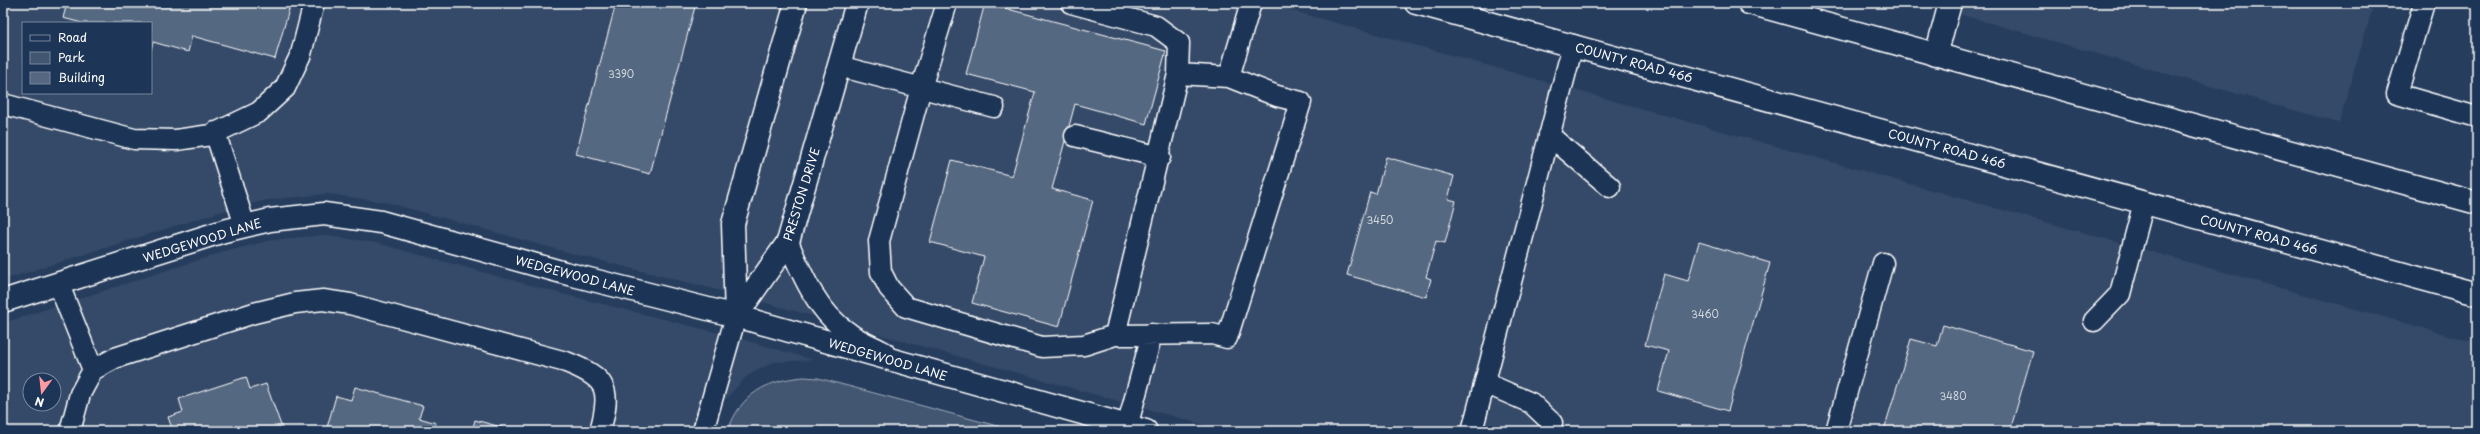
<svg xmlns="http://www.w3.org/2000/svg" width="2480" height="434" font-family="'Playpen Sans',sans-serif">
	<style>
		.built { fill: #344a68; fill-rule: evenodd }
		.green { fill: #425672; stroke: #a0aab8 }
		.building { fill: #556781; stroke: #fff }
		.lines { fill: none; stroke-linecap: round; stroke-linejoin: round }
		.lane-casing { stroke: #fff; stroke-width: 23 }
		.street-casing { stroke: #fff; stroke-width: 25 }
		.secondary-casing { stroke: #fff; stroke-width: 25 }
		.lane { stroke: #1d3557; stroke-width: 20 }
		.street { stroke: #1d3557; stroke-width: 22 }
		.secondary { stroke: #1d3557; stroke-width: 22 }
		.labels { text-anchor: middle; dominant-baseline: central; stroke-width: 3; stroke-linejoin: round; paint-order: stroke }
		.number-label { font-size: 10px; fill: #d4d9e0 }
		.street-label { font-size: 12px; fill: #fff; stroke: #1d3557 }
	</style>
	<rect width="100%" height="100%" fill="#263d5e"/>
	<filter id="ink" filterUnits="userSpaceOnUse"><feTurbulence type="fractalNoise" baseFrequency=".025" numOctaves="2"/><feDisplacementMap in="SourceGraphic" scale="8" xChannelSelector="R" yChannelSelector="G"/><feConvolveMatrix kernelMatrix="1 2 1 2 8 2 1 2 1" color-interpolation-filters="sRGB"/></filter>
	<g filter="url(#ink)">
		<path class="built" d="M 3,3 L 1265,3 L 2477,343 L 2477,431 L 1226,431 L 741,296 L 570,253 L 385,202 L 327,194 L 267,200 L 220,212 L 3,280 ZM 23,23 L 151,23 L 151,93 L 23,93 Z
			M 1920,3 L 2374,3 L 2339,123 Z
			M 322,235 L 377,243 L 559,293 L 731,336 L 814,360 L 774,362 L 747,376 L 723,402 L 712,431 L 3,431 L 3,323 L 227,251 L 272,240 ZM 30,380 L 54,380 L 54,404 L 30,404 Z"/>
		<path class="green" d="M 804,377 L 818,378 L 1016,431 L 728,431 C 740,394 767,380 804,377 Z"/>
		<path class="building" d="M 67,3 L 281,3 L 290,6 L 275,59 L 192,36 L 188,52 L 153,42 L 151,50 L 151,23 L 82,23 L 63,18 Z
			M 616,3 L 696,3 L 650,174 L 576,154 Z
			M 985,3 L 1166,51 L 1146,124 L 1075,104 L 1052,189 L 1093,200 L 1059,327 L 972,303 L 984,257 L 930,242 L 952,160 L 1012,176 L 1035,92 L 966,74 Z
			M 1386,157 L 1454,176 L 1448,199 L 1456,201 L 1445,243 L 1436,241 L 1426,277 L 1431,279 L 1426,297 L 1347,275 L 1370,192 L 1376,194 Z
			M 1699,242 L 1770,263 L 1728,411 L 1658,391 L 1669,351 L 1645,345 L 1664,274 L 1688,281 Z
			M 1943,325 L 2033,351 L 2010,431 L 1884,430 L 1911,339 L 1937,346 Z
			M 246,377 L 250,389 L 266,384 L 283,431 L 173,431 L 168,417 L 183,412 L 179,399 Z
			M 355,387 L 423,406 L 419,418 L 436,423 L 434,431 L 326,431 L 336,396 L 351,400 Z
			M 475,420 L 516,431 L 472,431 Z
			M 456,428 L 467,431 L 455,431 Z"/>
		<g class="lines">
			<defs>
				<path id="lane" d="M 947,3 L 921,88 L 879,241 L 881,272 L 889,288 L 906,307 L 1042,347 L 1084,345 L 1115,335 L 1212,334 L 1227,338 L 1301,102 L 1277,96 L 1229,77 L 1178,74
					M 1071,3 L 1156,26 L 1179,43 L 1178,74 L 1115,335
					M 2424,3 L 2397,94 L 2477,117
					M 839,66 L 994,107
					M 1229,77 L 1251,3
					M 3,104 L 134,139 L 176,140 L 211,135 L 259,112 L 285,88 L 301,54 L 314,3
					M 215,132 L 245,226
					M 1549,135 L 1610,187
					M 1075,136 L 1160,157
					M 788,242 C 802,275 818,313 849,333 C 859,341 873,346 884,352
					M 59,285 L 93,370
					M 2094,321 L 2120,294 L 2144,202
					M 1485,383 L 1531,403 L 1552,423
					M 70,431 L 80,394 L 93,370 L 115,358 L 254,313 L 295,303 L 323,300 L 350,304 L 566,362 C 607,378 612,388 600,431
					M 703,431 L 736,316
					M 1126,431 L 1152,334
					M 1472,431 L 1573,45
					M 1836,431 L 1883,263"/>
				<path id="street" d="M 1936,55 L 1950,3
					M 736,316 L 788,242 L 857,3
					M 736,316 L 733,224 L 796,3"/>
				<path id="secondary" d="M 1416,3 L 2477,294
					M 1749,3 L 2477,203
					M 3,301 L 224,231 L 270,220 L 324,214 L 381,222 L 565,273 L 736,316 L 1146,431"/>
			</defs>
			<use href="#lane" class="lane-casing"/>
			<use href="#street" class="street-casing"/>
			<use href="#secondary" class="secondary-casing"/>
			<use href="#lane" class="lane"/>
			<use href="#street" class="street"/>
			<use href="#secondary" class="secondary"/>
		</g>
	</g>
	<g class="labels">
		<g class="number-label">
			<text x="621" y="73">3390</text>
			<text x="1380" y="219">3450</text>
			<text x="1705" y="313">3460</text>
			<text x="1953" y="395">3480</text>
		</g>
		<g class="street-label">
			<text transform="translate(1634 62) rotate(15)">COUNTY ROAD 466</text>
			<text transform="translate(1947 148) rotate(15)">COUNTY ROAD 466</text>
			<text transform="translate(801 194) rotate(-73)">PRESTON DRIVE</text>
			<text transform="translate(2259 234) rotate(15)">COUNTY ROAD 466</text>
			<text transform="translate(202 240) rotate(-17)">WEDGEWOOD LANE</text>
			<text transform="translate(575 275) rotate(15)">WEDGEWOOD LANE</text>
			<text transform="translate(888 359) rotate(16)">WEDGEWOOD LANE</text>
		</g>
	</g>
	<rect width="2480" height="434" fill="none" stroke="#1d3557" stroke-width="16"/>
	<rect x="8" y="8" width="2464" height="418" fill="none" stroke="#fff" stroke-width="1.5" filter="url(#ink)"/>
	<rect x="22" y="22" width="130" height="72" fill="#1d3557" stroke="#77869a"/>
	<rect x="30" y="35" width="20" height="6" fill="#1d3557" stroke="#77869a"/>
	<text x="58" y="42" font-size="12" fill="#ffffff">Road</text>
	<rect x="30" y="52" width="20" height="12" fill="#425672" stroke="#77869a"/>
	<text x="58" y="62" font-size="12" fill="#ffffff">Park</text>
	<rect x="30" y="72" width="20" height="12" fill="#556781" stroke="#77869a"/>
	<text x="58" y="82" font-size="12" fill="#ffffff">Building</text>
	<g transform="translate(42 392) rotate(195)"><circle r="19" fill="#1d3557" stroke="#77869a"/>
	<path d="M0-3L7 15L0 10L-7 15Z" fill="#ff9aa2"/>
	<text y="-6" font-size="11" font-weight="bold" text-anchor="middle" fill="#ffffff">N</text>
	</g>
</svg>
